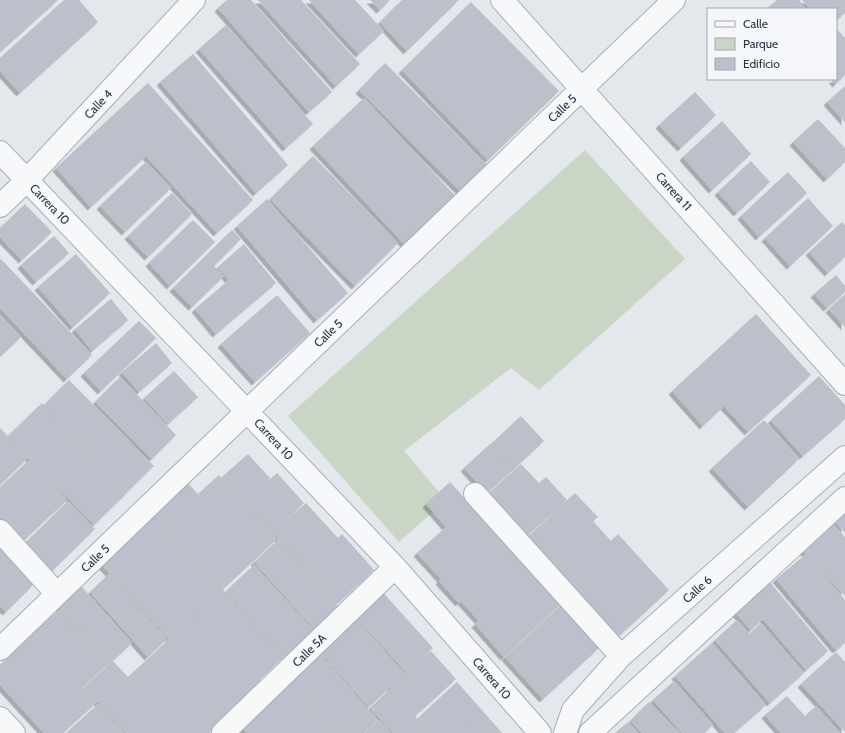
<svg xmlns="http://www.w3.org/2000/svg" width="845" height="733" font-family="Cabin,sans-serif">
	<style>
		.green { fill: #c9d6c5 }
		.building { fill: #bbc0ca; filter: url(#shadow) }
		.lines { fill: none; stroke-linecap: round; stroke-linejoin: round }
		.minor-casing { stroke: #a9aeb7; stroke-width: 24 }
		.minor { stroke: #f7f8fa; stroke-width: 22 }
		.labels { text-anchor: middle; dominant-baseline: central; stroke-width: 3; stroke-linejoin: round; paint-order: stroke }
		.street-label { font-size: 12px; fill: #2b3445; stroke: #f4f6f9 }
	</style>
	<defs>
		<filter id="shadow"><feDropShadow dx="-3.5" dy="3.5" stdDeviation="0" flood-color="#0004"/></filter>
	</defs>
	<rect width="100%" height="100%" fill="#e4e7ec"/>
	<path class="green" d="M 585,150 L 685,259 L 539,390 L 511,368 L 404,451 L 446,500 L 399,542 L 288,416 Z"/>
	<path class="building" d="M 0,0 L 58,0 L 0,52 Z
		M 64,0 L 79,0 L 98,22 L 20,93 L 0,71 L 0,58 Z
		M 227,0 L 251,0 L 332,92 L 309,112 L 218,8 Z
		M 258,0 L 301,0 L 360,64 L 336,86 Z
		M 309,0 L 355,0 L 384,31 L 359,54 Z
		M 370,0 L 390,0 L 380,10 Z
		M 402,0 L 459,0 L 407,51 L 380,22 Z
		M 777,0 L 799,0 L 806,9 L 766,9 Z
		M 802,0 L 845,0 L 845,13 L 836,21 L 836,9 L 810,9 Z
		M 471,2 L 559,91 L 488,160 L 402,70 Z
		M 226,25 L 313,124 L 286,148 L 199,49 Z
		M 836,28 L 845,38 L 845,75 L 836,84 L 832,79 L 836,79 Z
		M 193,54 L 288,165 L 256,193 L 160,82 Z
		M 385,63 L 489,167 L 462,193 L 359,90 Z
		M 148,83 L 253,200 L 217,233 L 146,156 L 91,207 L 56,168 Z
		M 845,86 L 845,122 L 827,102 Z
		M 695,92 L 716,115 L 681,148 L 659,125 Z
		M 364,98 L 459,200 L 408,248 L 313,146 Z
		M 818,119 L 845,148 L 845,162 L 827,179 L 793,142 Z
		M 722,121 L 751,154 L 712,190 L 683,157 Z
		M 313,156 L 398,243 L 355,286 L 270,199 Z
		M 751,161 L 770,182 L 737,213 L 718,192 Z
		M 146,162 L 171,188 L 125,232 L 100,206 Z
		M 788,172 L 807,193 L 759,237 L 741,216 Z
		M 172,193 L 192,214 L 148,257 L 128,236 Z
		M 808,198 L 833,226 L 790,266 L 765,238 Z
		M 267,199 L 348,293 L 317,320 L 237,226 Z
		M 25,204 L 52,232 L 22,260 L 0,237 L 0,228 Z
		M 193,220 L 215,242 L 170,286 L 149,263 Z
		M 842,222 L 845,225 L 845,257 L 828,273 L 809,252 Z
		M 232,230 L 241,239 L 214,266 L 224,276 L 192,307 L 173,288 Z
		M 54,236 L 69,253 L 36,282 L 21,265 Z
		M 244,244 L 276,283 L 216,334 L 195,309 L 229,280 L 218,267 Z
		M 76,254 L 110,293 L 73,327 L 38,287 Z
		M 1,259 L 92,355 L 67,379 L 0,308 L 0,260 Z
		M 836,275 L 845,286 L 845,292 L 827,308 L 814,294 Z
		M 845,294 L 845,327 L 829,309 Z
		M 277,295 L 310,333 L 255,382 L 221,344 Z
		M 111,299 L 128,320 L 92,351 L 75,329 Z
		M 756,314 L 811,375 L 748,432 L 724,406 L 703,426 L 672,391 Z
		M 0,315 L 21,337 L 0,357 Z
		M 139,321 L 156,338 L 101,391 L 84,373 Z
		M 156,343 L 172,363 L 139,392 L 122,372 Z
		M 174,371 L 198,397 L 168,424 L 144,398 Z
		M 819,376 L 845,405 L 845,419 L 803,456 L 771,420 Z
		M 120,377 L 176,435 L 152,459 L 95,402 Z
		M 69,380 L 154,466 L 128,491 L 44,405 Z
		M 42,403 L 128,492 L 94,525 L 44,473 L 67,500 L 19,545 L 0,525 L 0,487 L 30,459 L 14,442 L 28,458 L 0,485 L 0,428 L 8,436 Z
		M 521,416 L 544,441 L 514,469 L 491,444 Z
		M 764,420 L 799,459 L 748,507 L 712,468 Z
		M 490,444 L 513,470 L 487,493 L 464,468 Z
		M 248,454 L 270,478 L 267,482 L 277,473 L 304,503 L 280,526 L 306,503 L 338,538 L 342,534 L 374,570 L 337,604 L 305,569 L 314,560 L 305,568 L 222,477 Z
		M 521,464 L 539,483 L 546,477 L 567,500 L 527,536 L 488,494 Z
		M 219,475 L 277,539 L 223,589 L 153,511 L 186,481 L 198,494 Z
		M 450,482 L 561,604 L 504,657 L 475,624 L 479,621 L 461,601 L 459,603 L 439,581 L 441,579 L 417,553 L 446,527 L 426,504 Z
		M 575,493 L 598,517 L 593,521 L 611,541 L 618,534 L 669,590 L 619,636 L 568,579 L 566,581 L 527,538 Z
		M 68,501 L 95,529 L 48,575 L 21,547 Z
		M 845,502 L 845,533 L 830,516 Z
		M 152,511 L 218,584 L 209,591 L 218,584 L 284,657 L 260,679 L 262,681 L 227,713 L 229,715 L 209,733 L 126,733 L 84,687 L 113,661 L 128,677 L 200,611 L 169,639 L 102,565 L 133,537 L 128,532 Z
		M 828,518 L 845,537 L 845,596 L 808,556 L 845,600 L 845,643 L 836,650 L 776,579 L 806,554 L 798,545 Z
		M 278,540 L 344,613 L 320,635 L 254,562 Z
		M 0,548 L 34,584 L 6,612 L 0,606 Z
		M 254,565 L 318,635 L 289,661 L 226,591 Z
		M 109,574 L 167,639 L 148,657 L 90,592 Z
		M 769,581 L 828,651 L 806,670 L 763,619 L 751,630 L 734,611 Z
		M 81,586 L 132,643 L 109,664 L 58,607 Z
		M 378,587 L 433,648 L 411,668 L 431,651 L 456,679 L 415,716 L 431,733 L 393,733 L 370,708 L 391,688 L 390,687 L 369,707 L 317,649 L 354,617 L 405,674 L 407,673 L 351,612 Z
		M 561,605 L 599,648 L 543,699 L 505,657 Z
		M 59,610 L 108,664 L 83,687 L 97,702 L 63,733 L 44,733 L 0,685 L 0,665 L 34,633 L 48,648 L 34,632 Z
		M 737,620 L 749,634 L 761,623 L 804,673 L 770,703 L 715,640 Z
		M 712,643 L 766,705 L 734,733 L 725,733 L 675,676 Z
		M 318,652 L 378,720 L 364,733 L 339,733 L 290,679 Z
		M 836,652 L 845,662 L 845,732 L 801,684 Z
		M 289,679 L 338,733 L 296,733 L 266,700 Z
		M 674,681 L 713,725 L 704,733 L 682,733 L 653,700 Z
		M 457,682 L 482,710 L 502,733 L 458,733 L 465,725 L 457,733 L 432,733 L 418,718 Z
		M 787,696 L 805,716 L 816,706 L 840,733 L 781,733 L 765,715 Z
		M 266,700 L 296,733 L 247,733 L 239,725 Z
		M 649,702 L 680,733 L 642,733 L 630,721 Z
		M 98,704 L 124,733 L 66,733 Z
		M 379,720 L 391,733 L 365,733 Z
		M 628,722 L 638,733 L 615,733 Z"/>
	<g class="lines">
		<defs>
			<path id="minor" d="M 502,0 L 845,384
				M 0,152 L 395,567 L 540,733
				M 0,206 L 27,180 L 194,0
				M 475,494 L 621,656
				M 0,531 L 57,594
				M 0,649 L 674,0
				M 0,718 L 14,733
				M 223,733 L 395,567
				M 565,733 L 573,710 L 621,656 L 845,457
				M 590,733 L 845,498"/>
		</defs>
		<use href="#minor" class="minor-casing"/>
		<use href="#minor" class="minor"/>
	</g>
	<g class="labels">
		<g class="street-label">
			<text transform="translate(98 104) rotate(-47)">Calle 4</text>
			<text transform="translate(562 108) rotate(-44)">Calle 5</text>
			<text transform="translate(674 191) rotate(48)">Carrera 11</text>
			<text transform="translate(50 204) rotate(46)">Carrera 10</text>
			<text transform="translate(328 333) rotate(-44)">Calle 5</text>
			<text transform="translate(274 439) rotate(47)">Carrera 10</text>
			<text transform="translate(95 558) rotate(-44)">Calle 5</text>
			<text transform="translate(697 589) rotate(-42)">Calle 6</text>
			<text transform="translate(309 650) rotate(-44)">Calle 5A</text>
			<text transform="translate(492 678) rotate(49)">Carrera 10</text>
		</g>
	</g>
	<rect x="707" y="8" width="130" height="72" fill="#f4f6f9" stroke="#a4a8b1"/>
	<rect x="715" y="21" width="20" height="6" fill="#f7f8fa" stroke="#a4a8b1"/>
	<text x="743" y="28" font-size="12" fill="#2b3445">Calle</text>
	<rect x="715" y="38" width="20" height="12" fill="#c9d6c5" stroke="#a4a8b1"/>
	<text x="743" y="48" font-size="12" fill="#2b3445">Parque</text>
	<rect x="715" y="58" width="20" height="12" fill="#bbc0ca" stroke="#a4a8b1"/>
	<text x="743" y="68" font-size="12" fill="#2b3445">Edificio</text>
</svg>
